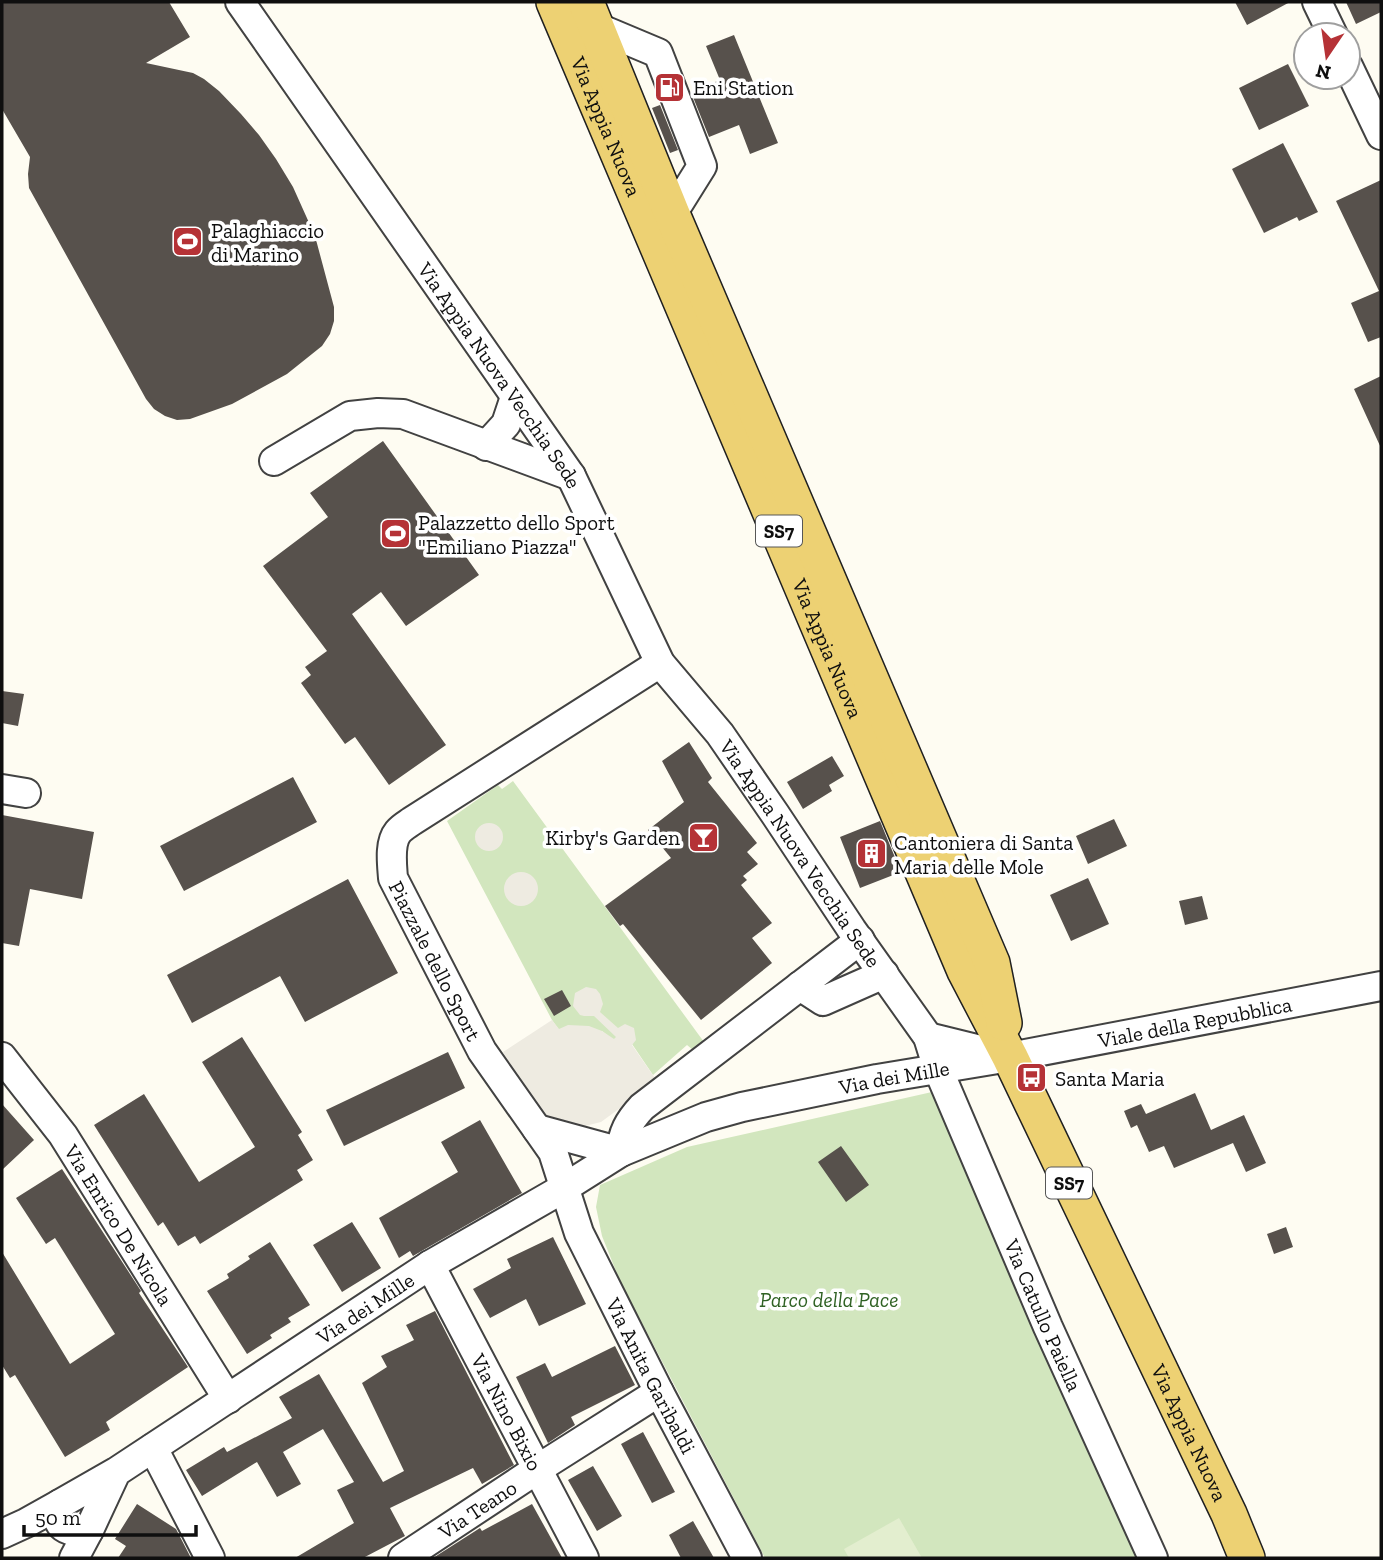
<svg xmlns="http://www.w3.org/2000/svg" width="1383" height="1560" font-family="'Zilla Slab',serif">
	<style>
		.green { fill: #d2e6be }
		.pitch { fill: #e3eecf }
		.plaza { fill: #eeebe1 }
		.building { fill: #57514c }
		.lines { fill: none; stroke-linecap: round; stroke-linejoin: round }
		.minor-casing { stroke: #424242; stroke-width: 32 }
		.major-casing { stroke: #202020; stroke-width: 38 }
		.minor { stroke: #fff; stroke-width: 28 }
		.major { stroke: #edd173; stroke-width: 35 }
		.labels { text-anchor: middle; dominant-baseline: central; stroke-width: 7; stroke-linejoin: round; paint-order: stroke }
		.shield { fill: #fff; stroke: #575757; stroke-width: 2 }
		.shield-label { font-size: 19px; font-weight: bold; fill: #0f0f0f }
		.poi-label { font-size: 21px; fill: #0f0f0f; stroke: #fff; text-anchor: start }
		.street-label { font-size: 21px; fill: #0f0f0f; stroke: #fff }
		.park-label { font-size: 21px; font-style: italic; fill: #306224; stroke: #fff }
	</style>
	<rect width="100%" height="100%" fill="#fefcf2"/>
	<path class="green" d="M 513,781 L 704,1042 L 693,1050 L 687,1045 L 653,1075 L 632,1044 L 613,1040 L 602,1031 L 559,1030 L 552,1020 L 447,821 L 498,785 L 502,789 Z
		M 932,1092 L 1136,1558 L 765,1558 L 620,1281 L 602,1236 L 596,1207 L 600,1185 L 687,1147 Z"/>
	<path class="pitch" d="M 899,1518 L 922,1558 L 849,1558 L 844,1549 Z"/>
	<path class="plaza" d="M475 837a14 14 0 1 1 28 0a14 14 0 1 1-28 0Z
		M504 889a17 17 0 1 1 34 0a17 17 0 1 1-34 0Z
		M 586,987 L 596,989 L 600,994 L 603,1004 L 600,1012 L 618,1028 L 625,1024 L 634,1028 L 636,1040 L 632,1045 L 657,1081 L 601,1122 L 581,1127 L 553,1121 L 546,1116 L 535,1104 L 503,1052 L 552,1020 L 559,1029 L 568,1025 L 589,1026 L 602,1031 L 614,1039 L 616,1037 L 594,1016 L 584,1016 L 580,1015 L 573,1006 L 575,993 Z"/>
	<path class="building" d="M 2,2 L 169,2 L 190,37 L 146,63 L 193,73 L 204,79 L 219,91 L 241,114 L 259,135 L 276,159 L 293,187 L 315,236 L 334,307 L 334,321 L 330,334 L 322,346 L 287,374 L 232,404 L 190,419 L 177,420 L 165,416 L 154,409 L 146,399 L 29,188 L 28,174 L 30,157 L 2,109 Z
		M 1235,2 L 1290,2 L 1247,25 Z
		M 1346,2 L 1381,2 L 1381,12 L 1356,24 Z
		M 734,35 L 778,143 L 750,154 L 739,125 L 709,137 L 691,92 L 720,80 L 706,46 Z
		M 1288,64 L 1309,106 L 1259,130 L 1239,88 Z
		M 660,105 L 678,150 L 670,153 L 652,108 Z
		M 1283,143 L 1318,212 L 1299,221 L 1297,217 L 1264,233 L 1232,169 Z
		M 1381,180 L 1381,337 L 1368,342 L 1351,303 L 1379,291 L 1336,201 Z
		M 1381,376 L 1381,448 L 1354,389 Z
		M 383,441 L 479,575 L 406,626 L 381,592 L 352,614 L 446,745 L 389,785 L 355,737 L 345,744 L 301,683 L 311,675 L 305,667 L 327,651 L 263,566 L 328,517 L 310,493 Z
		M 2,691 L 24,694 L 18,726 L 2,723 Z
		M 689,742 L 712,778 L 708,782 L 757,843 L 747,852 L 758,864 L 743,876 L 747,880 L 741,885 L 772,923 L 752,938 L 772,963 L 701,1020 L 623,924 L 620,926 L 605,906 L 671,858 L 648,830 L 684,802 L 662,761 Z
		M 832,756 L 844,776 L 829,785 L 832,791 L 803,809 L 787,782 Z
		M 293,777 L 317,822 L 184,891 L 160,846 Z
		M 2,815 L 94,832 L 82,899 L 30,889 L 19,946 L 2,943 Z
		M 1114,819 L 1127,846 L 1088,864 L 1076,836 Z
		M 880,821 L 901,872 L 860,888 L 840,837 Z
		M 1088,878 L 1109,924 L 1071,941 L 1050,895 Z
		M 348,879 L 398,973 L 305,1022 L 280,976 L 192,1023 L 167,975 Z
		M 1202,896 L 1208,919 L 1185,925 L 1179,901 Z
		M 562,990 L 571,1006 L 554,1016 L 544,999 Z
		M 242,1037 L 302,1132 L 298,1135 L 313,1160 L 297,1170 L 303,1180 L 200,1244 L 195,1236 L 178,1246 L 163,1222 L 158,1226 L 94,1125 L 144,1094 L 199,1182 L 255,1147 L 202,1062 Z
		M 448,1052 L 465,1088 L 344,1146 L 326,1110 Z
		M 1195,1093 L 1211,1130 L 1244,1115 L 1266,1163 L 1246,1172 L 1233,1143 L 1174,1168 L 1164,1146 L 1149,1152 L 1137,1125 L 1131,1128 L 1124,1111 L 1141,1104 L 1146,1114 Z
		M 2,1104 L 34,1140 L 2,1170 Z
		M 480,1120 L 522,1193 L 413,1256 L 410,1251 L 399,1258 L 379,1218 L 458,1172 L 441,1142 Z
		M 841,1146 L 869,1185 L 846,1202 L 818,1162 Z
		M 62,1169 L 141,1291 L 139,1293 L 188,1367 L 106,1422 L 110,1430 L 65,1457 L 15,1375 L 10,1378 L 2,1365 L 2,1252 L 70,1364 L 115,1334 L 55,1238 L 46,1244 L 16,1198 Z
		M 352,1222 L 381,1268 L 342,1292 L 313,1245 Z
		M 1286,1227 L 1293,1247 L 1274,1254 L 1267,1234 Z
		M 553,1237 L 586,1304 L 539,1326 L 526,1299 L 490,1318 L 473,1289 L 511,1268 L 507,1259 Z
		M 270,1242 L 310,1305 L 288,1318 L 291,1322 L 270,1335 L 272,1338 L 247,1354 L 207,1291 L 229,1278 L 227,1274 L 250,1259 L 248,1256 Z
		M 435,1311 L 514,1465 L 482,1484 L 473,1468 L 390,1508 L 405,1536 L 363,1558 L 295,1558 L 354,1523 L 337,1490 L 354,1482 L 323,1429 L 283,1452 L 301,1484 L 277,1497 L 257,1462 L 202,1496 L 186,1470 L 224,1447 L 227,1452 L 292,1418 L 279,1397 L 319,1374 L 383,1482 L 404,1471 L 362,1383 L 387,1367 L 381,1356 L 414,1340 L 406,1325 Z
		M 615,1346 L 635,1385 L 571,1417 L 575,1425 L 548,1443 L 516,1377 L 545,1363 L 552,1377 Z
		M 643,1432 L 675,1492 L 652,1503 L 621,1444 Z
		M 593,1466 L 622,1516 L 597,1531 L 568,1480 Z
		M 137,1504 L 176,1529 L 191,1558 L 118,1558 L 126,1546 L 115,1539 Z
		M 532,1504 L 562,1558 L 433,1558 L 480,1528 L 482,1531 Z
		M 693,1521 L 714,1558 L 681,1558 L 669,1535 Z"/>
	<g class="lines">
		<defs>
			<g id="minor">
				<path id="s1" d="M 240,2 L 571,476 L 660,663 L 720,734 L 775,814 L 852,930 L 928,1037 L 938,1069 L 1048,1327 L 1153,1558"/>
				<path d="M 1317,2 L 1333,35"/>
				<path d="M 596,27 L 658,53 L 702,166 L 672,214"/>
				<path d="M 1348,66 L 1381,135"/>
				<path d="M 486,446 L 506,424 L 515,397"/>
				<path d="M 274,461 L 350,416 L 378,413 L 403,414 L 571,476"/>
				<path id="s2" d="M 660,663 L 412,821 C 408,824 402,827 398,832 C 389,843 392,864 393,878 L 482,1051 L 553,1152 L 579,1233 L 659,1392 L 747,1558"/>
				<path d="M 2,789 L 26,793"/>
				<path d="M 800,986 L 823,1001 L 884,974"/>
				<path d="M 928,1037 L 997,1054"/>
				<path id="s3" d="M 2,1057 L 63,1135 L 228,1399"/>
				<path d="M 537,1129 L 621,1152 C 622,1133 629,1121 642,1107 L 860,940"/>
				<path id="s4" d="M 430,1265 L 584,1558"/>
				<path d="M 153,1448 L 210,1558"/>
				<path id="s5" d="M 116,1472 L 89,1530 C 68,1534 52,1527 60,1504 L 116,1472 L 430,1265 L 564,1188 L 621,1152 L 706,1117 L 742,1107 L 877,1079 L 1010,1057 L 1381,986"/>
				<path d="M 2,1534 L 26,1523 L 60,1504"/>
				<path d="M 74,1558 L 89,1530"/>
				<path id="s6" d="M 403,1558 L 536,1470 L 659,1392"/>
			</g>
			<g id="major">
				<path id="s7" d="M 554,2 L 965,971 L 1010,1057 L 1229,1514 L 1247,1558"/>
				<path d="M 586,2 L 672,214 L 992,963 L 1004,1023"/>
			</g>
		</defs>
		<use href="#minor" class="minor-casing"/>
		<use href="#major" class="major-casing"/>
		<use href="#minor" class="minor"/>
		<use href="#major" class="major"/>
	</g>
	<defs>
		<symbol id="fuel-square" viewBox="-11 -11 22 22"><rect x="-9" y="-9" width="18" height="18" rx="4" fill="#b53236" stroke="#fff"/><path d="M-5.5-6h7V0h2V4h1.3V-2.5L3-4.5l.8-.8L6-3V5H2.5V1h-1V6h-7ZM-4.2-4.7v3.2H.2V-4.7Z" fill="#fff"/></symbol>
		<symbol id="stadium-square" viewBox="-11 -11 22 22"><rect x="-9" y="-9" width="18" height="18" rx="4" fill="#b53236" stroke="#fff"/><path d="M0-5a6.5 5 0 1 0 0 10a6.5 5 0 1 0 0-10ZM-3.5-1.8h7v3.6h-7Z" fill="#fff"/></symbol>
		<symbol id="bar-square" viewBox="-11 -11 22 22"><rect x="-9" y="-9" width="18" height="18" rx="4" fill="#b53236" stroke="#fff"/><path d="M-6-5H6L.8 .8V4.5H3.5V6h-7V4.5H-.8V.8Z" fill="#fff"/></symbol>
		<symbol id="building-square" viewBox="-11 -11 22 22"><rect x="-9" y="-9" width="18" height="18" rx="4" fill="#b53236" stroke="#fff"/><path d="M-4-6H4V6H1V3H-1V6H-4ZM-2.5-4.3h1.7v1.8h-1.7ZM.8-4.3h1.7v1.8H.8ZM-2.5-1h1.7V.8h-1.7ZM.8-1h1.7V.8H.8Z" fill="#fff"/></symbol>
		<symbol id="bus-square" viewBox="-11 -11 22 22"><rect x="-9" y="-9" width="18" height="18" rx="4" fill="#b53236" stroke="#fff"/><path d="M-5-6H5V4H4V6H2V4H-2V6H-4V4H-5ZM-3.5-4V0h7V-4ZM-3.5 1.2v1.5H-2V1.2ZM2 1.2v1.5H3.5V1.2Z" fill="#fff"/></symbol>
	</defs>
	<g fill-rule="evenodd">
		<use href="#fuel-square" x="652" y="70" width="35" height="35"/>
		<use href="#stadium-square" x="170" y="224" width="35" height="35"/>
		<use href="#stadium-square" x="378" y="516" width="35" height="35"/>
		<use href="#bar-square" x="686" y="820" width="35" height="35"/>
		<use href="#building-square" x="854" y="836" width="35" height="35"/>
		<use href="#bus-square" x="1014" y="1060" width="35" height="35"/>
	</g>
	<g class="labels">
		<g class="shield">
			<rect x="756" y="515.5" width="46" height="31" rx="5"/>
			<rect x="1046" y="1167.5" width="46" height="31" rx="5"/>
		</g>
		<g class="shield-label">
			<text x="779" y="531">SS7</text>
			<text x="1069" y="1183">SS7</text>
		</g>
		<g class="poi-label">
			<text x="693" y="87">Eni Station</text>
			<text x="211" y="230">Palaghiaccio<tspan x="211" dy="24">di Marino</tspan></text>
			<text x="418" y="522">Palazzetto dello Sport<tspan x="418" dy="24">"Emiliano Piazza"</tspan></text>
			<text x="680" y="837" text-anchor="end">Kirby's Garden</text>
			<text x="894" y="842">Cantoniera di Santa<tspan x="894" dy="24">Maria delle Mole</tspan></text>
			<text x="1055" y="1078">Santa Maria</text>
		</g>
		<g class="street-label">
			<text stroke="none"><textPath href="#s7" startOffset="135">Via Appia Nuova</textPath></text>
			<text stroke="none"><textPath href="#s1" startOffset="455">Via Appia Nuova Vecchia Sede</textPath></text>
			<text stroke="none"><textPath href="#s7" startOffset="702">Via Appia Nuova</textPath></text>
			<text stroke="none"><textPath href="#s1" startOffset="1022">Via Appia Nuova Vecchia Sede</textPath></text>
			<text stroke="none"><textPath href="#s2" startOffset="452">Piazzale dello Sport</textPath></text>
			<text stroke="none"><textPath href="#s5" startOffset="1368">Viale della Repubblica</textPath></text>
			<text stroke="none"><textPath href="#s5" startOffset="1062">Via dei Mille</textPath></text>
			<text stroke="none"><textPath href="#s3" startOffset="205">Via Enrico De Nicola</textPath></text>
			<text stroke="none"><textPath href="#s5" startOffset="478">Via dei Mille</textPath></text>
			<text stroke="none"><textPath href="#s1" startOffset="1547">Via Catullo Paiella</textPath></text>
			<text stroke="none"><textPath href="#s2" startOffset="922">Via Anita Garibaldi</textPath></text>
			<text stroke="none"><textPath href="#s4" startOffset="166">Via Nino Bixio</textPath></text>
			<text stroke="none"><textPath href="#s7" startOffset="1566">Via Appia Nuova</textPath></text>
			<text stroke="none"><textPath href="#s6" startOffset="89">Via Teano</textPath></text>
		</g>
		<g class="park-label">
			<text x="829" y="1299">Parco della Pace</text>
		</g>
	</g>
	<rect width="1383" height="1560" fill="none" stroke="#0f0f0f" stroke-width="7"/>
	<g transform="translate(1327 56) rotate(193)"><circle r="33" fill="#ffffff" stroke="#9f9f9f" stroke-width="2"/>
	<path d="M0-5L12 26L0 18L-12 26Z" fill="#b53236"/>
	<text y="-10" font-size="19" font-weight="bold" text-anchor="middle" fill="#0f0f0f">N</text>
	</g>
	<path d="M24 1525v10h172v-10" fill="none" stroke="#0f0f0f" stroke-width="3.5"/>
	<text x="35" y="1525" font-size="21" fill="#0f0f0f" stroke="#ffffff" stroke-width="5" paint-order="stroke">50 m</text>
</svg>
